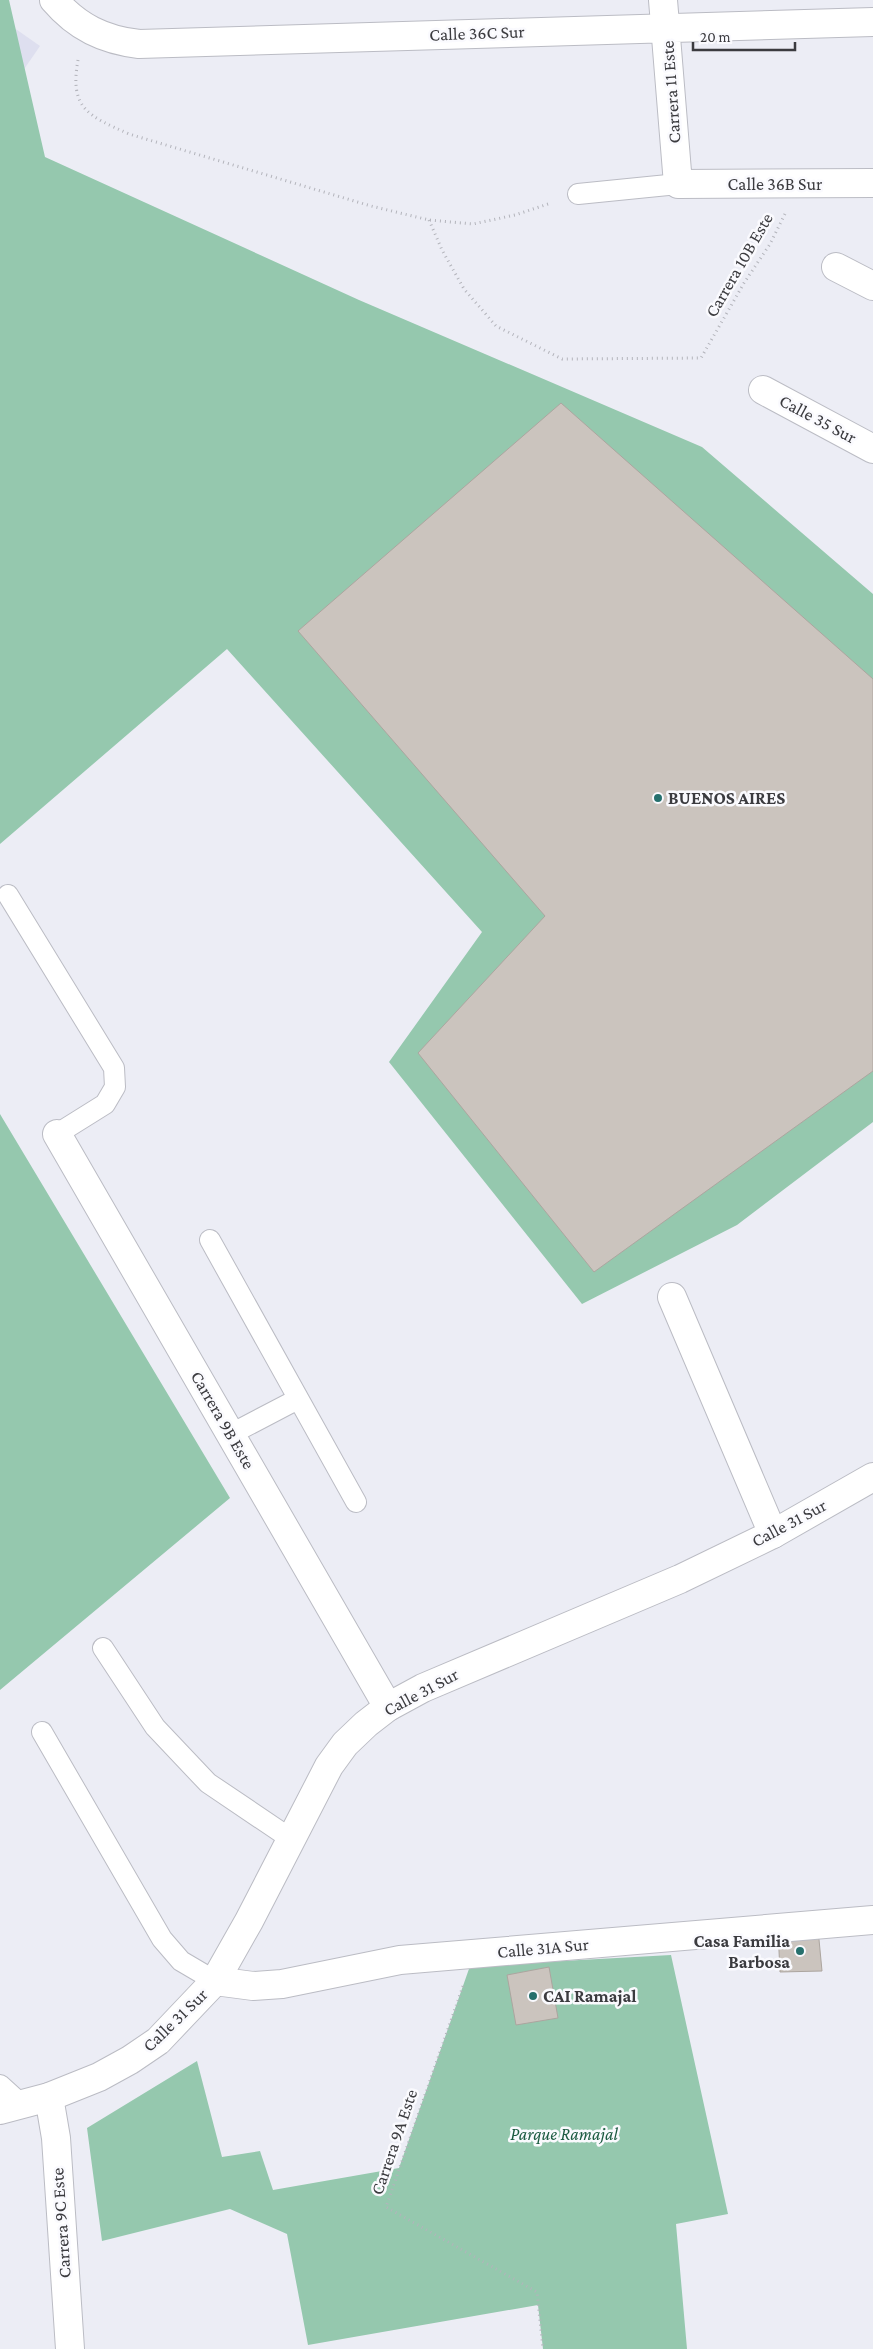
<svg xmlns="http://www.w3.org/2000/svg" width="873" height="2349" font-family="'Crimson Pro',serif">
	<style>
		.built { fill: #dedfef }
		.green { fill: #95c8ae }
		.building { fill: #cbc4be; stroke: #aca59f }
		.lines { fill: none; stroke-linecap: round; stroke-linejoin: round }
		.lane-casing { stroke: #bbbcc4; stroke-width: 22 }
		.street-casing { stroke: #bbbcc4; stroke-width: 30 }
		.secondary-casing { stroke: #bbbcc4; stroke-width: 30 }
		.path { stroke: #b3b4bb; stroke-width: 3; stroke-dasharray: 1 4; stroke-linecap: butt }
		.lane { stroke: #fff; stroke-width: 20 }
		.street { stroke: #fff; stroke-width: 28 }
		.secondary { stroke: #fff; stroke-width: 28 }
		.poi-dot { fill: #26706d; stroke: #fafafe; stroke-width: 2 }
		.labels { text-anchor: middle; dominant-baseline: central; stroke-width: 5; stroke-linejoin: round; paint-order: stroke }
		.street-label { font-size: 18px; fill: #3b3b3f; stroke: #fafafe }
		.poi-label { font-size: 18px; font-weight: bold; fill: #3b3b3f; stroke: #fafafe; text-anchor: start }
		.park-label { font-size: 18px; font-style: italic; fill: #1c5b41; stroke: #fafafe }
	</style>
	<rect width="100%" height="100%" fill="#ecedf5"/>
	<path class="built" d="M 0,18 L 40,46 L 0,104 Z"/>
	<path class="green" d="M 0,0 L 9,0 L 45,157 L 359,300 L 702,447 L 873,594 L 873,1122 L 737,1225 L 582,1304 L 389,1062 L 482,932 L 227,649 L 0,844 Z
		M 0,1114 L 230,1498 L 0,1690 Z
		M 671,1955 L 728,2214 L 676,2224 L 687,2349 L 543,2349 L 538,2305 L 308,2345 L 287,2234 L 230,2209 L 102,2241 L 87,2128 L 197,2061 L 222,2157 L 260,2151 L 273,2190 L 399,2168 L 470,1966 Z"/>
	<path class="building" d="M 561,403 L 873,679 L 873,1071 L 594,1272 L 418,1053 L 545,916 L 298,631 Z
		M 818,1929 L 822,1971 L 780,1972 L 778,1930 Z
		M 549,1967 L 558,2018 L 516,2025 L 507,1975 Z"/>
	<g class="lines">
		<defs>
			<path id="lane" d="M 578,194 L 678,184
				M 8,895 L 114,1068 L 115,1087 L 105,1104 L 57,1134
				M 210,1240 L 356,1502
				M 231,1434 L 298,1399
				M 103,1648 L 155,1727 L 208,1783 L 291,1839
				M 42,1732 L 162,1939 L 181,1961 L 215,1981
				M 0,2085 L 22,2105"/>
			<path id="street" d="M 54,0 C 77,27 104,40 139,44 L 873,22
				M 663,0 L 678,184 L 873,183
				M 836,267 L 873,286
				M 763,390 L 873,449
				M 57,1134 L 388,1707
				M 672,1297 L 773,1534
				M 215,1981 L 253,1986 L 282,1984 L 400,1960 L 873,1920
				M 49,2097 L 56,2138 L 70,2349"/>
			<path id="secondary" d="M 0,2110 L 49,2097 L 99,2077 L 130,2060 L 158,2041 L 215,1981 L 249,1921 L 329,1766 L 345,1744 L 366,1724 L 388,1707 L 423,1688 L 680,1579 L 773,1534 L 873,1477"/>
		</defs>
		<use href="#lane" class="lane-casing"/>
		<use href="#street" class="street-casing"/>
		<use href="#secondary" class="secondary-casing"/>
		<path class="path" d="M 78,60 C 69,109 89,116 129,134 L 371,206 L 429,220 L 473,224 L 515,215 L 551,203
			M 429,220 L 442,250 L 464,289 L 496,326 L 562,359 L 701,358 L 744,283 L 770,244 L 785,214
			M 463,1986 L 386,2207 L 537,2292 L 543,2349"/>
		<use href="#lane" class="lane"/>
		<use href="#street" class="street"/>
		<use href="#secondary" class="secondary"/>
	</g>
	<g class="poi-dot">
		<circle cx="658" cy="798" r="5"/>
		<circle cx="800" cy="1951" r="5"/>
		<circle cx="533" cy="1996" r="5"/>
	</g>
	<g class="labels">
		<g class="street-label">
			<text transform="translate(477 33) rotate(-2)">Calle 36C Sur</text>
			<text transform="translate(671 92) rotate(-94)">Carrera 11 Este</text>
			<text x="775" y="184">Calle 36B Sur</text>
			<text transform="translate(739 265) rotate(-60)">Carrera 10B Este</text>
			<text transform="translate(818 419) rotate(28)">Calle 35 Sur</text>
			<text transform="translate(223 1420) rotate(60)">Carrera 9B Este</text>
			<text transform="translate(789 1523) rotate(-28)">Calle 31 Sur</text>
			<text transform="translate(421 1692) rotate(-28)">Calle 31 Sur</text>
			<text transform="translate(543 1948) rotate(-5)">Calle 31A Sur</text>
			<text transform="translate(175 2020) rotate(-44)">Calle 31 Sur</text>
			<text transform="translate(394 2142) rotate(-71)">Carrera 9A Este</text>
			<text transform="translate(61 2223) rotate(-94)">Carrera 9C Este</text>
		</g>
		<g class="poi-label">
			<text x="668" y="798">BUENOS AIRES</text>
			<text x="790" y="1941" text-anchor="end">Casa Familia<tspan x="790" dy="21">Barbosa</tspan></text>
			<text x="543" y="1996">CAI Ramajal</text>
		</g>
		<g class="park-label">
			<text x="564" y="2134">Parque Ramajal</text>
		</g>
	</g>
	<path d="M693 42v8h102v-8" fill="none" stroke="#3b3b3f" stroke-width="2.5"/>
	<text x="700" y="42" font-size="15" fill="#3b3b3f" stroke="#fafafe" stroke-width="4" paint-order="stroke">20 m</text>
</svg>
